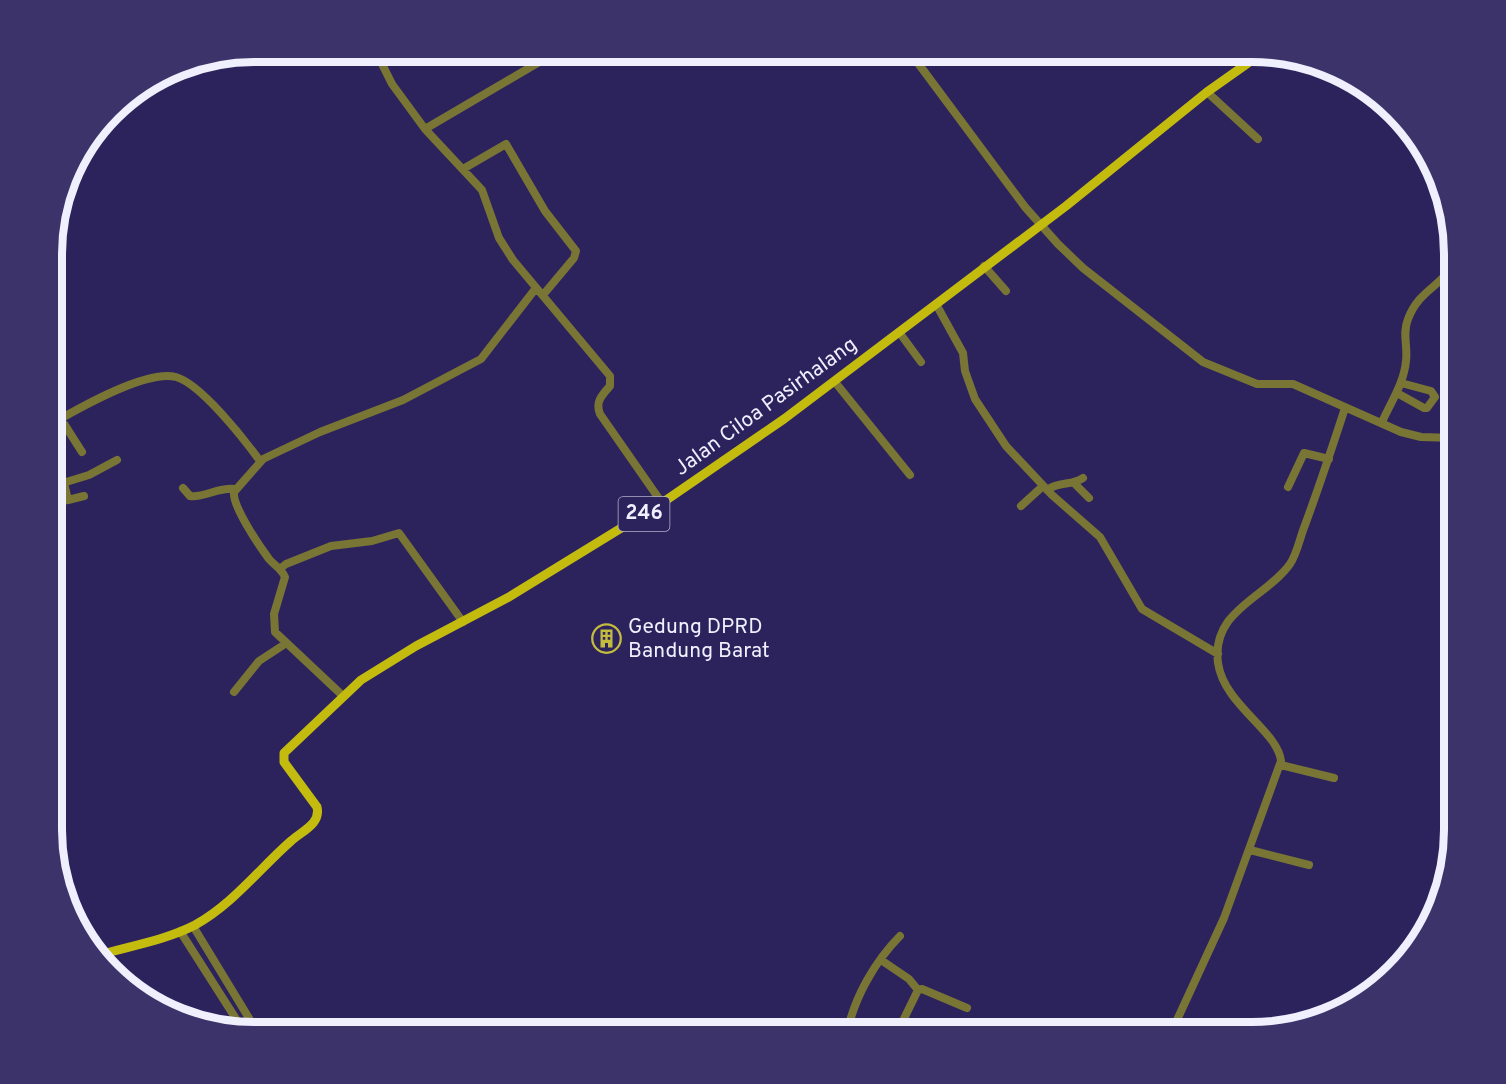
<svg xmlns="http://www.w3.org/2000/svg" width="1506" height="1084" font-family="Overpass,sans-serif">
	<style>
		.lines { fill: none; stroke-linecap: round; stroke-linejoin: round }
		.minor { stroke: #797535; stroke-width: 8 }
		.major { stroke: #c4bb0f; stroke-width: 9 }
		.labels { text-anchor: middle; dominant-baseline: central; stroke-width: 5; stroke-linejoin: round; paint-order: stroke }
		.shield { fill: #2c235d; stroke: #b4b2cd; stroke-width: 1.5 }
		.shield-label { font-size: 20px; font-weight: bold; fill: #efeffd }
		.street-label { font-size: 21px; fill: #efeffd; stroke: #2c235d }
		.poi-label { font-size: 21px; fill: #efeffd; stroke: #2c235d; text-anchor: start }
		.rim { fill: none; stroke: #efeffd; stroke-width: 8 }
	</style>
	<rect width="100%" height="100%" fill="#2c235d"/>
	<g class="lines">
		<path class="minor" d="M 281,51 C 299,55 372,54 380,60 L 392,84 L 425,129 L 482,190 L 499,238 L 513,260 L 610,376 L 610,386 C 602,395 595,402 600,414 L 662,503
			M 909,51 L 1025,207 L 1058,244 L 1083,268 L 1203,362 L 1257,384 L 1293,384 L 1401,432 L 1421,437 L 1455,438
			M 1207,92 L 1258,139
			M 425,129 L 558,51
			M 463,169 L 506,144 L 545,211 L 576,251 L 574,258 L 543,295
			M 984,266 L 1006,291
			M 936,304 L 963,353 L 965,371 L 975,399 L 1006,446 L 1052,495 L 1100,537 L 1142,609 L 1218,654
			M 899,332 L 921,362
			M 835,382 L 910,475
			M 1397,393 L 1424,408 L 1427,408 L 1435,397 L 1431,391 L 1401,383
			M 61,419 L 82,452
			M 1382,422 C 1391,402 1404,383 1406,361 C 1408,346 1402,334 1408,319 C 1418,293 1435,289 1450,270
			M 53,423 C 79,408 147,369 176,377 C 201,384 244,439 260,461
			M 1074,483 L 1089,498
			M 53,486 L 89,475 L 117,460
			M 1288,487 L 1304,453 L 1329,459
			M 183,488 L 190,496 C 204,498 218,487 235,489
			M 1047,490 C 1059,481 1072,486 1083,478
			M 68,500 L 84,496
			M 53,502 L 68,500 L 64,483
			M 1021,506 L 1043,486
			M 281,568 L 286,564 L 331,546 L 372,541 L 399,533 L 463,622
			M 234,692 L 259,661 L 285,644
			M 343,696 L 275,632 L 274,614 L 285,577 C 281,568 275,566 269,559 C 260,547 232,506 234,492 L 263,459 L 320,432 L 403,400 L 481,359 L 536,288
			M 1281,765 L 1334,778
			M 1250,850 L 1309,865
			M 193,926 L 258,1033
			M 180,931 L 245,1033
			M 881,960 L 909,979 L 918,990 L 922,989 L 967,1008
			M 847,1033 C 854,998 875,961 900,936
			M 897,1033 L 918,990
			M 1171,1033 L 1224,918 L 1281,761 C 1278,731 1224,705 1218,663 C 1211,610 1266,598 1290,564 C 1297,554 1300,537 1305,525 C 1319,487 1332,448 1345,408"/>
		<path class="major" d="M 99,955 C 130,946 166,940 195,925 C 233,904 259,869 291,841 C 302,831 321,824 317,807 L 284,762 L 284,753 L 361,680 L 416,646 L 509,597 L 662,503 L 784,419 L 1066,206 L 1207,92 L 1265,51"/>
	</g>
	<defs>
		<symbol id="building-ring" viewBox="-11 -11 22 22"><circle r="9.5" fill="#2c235d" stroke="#c4bc3e" stroke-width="1.5"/><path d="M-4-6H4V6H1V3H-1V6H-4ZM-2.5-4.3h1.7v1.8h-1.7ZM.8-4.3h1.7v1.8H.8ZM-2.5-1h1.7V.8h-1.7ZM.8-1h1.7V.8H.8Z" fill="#c4bc3e"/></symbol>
	</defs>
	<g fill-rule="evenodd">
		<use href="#building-ring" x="590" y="622" width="33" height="33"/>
	</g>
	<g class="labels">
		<rect class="shield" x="618.5" y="497" width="51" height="34" rx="4.5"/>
		<g class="shield-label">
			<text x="644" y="514">246</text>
		</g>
		<g class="street-label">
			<text transform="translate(766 407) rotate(-36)">Jalan Ciloa Pasirhalang</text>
		</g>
		<g class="poi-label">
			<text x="628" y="627">Gedung DPRD<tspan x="628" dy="24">Bandung Barat</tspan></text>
		</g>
	</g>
	<path d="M0 0H1506V1084H0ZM254 62H1252A192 192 0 0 1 1444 254V830A192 192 0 0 1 1252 1022H254A192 192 0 0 1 62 830V254A192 192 0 0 1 254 62Z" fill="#3c336a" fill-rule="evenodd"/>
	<path class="rim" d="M254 62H1252A192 192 0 0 1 1444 254V830A192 192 0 0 1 1252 1022H254A192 192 0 0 1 62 830V254A192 192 0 0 1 254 62Z"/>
</svg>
